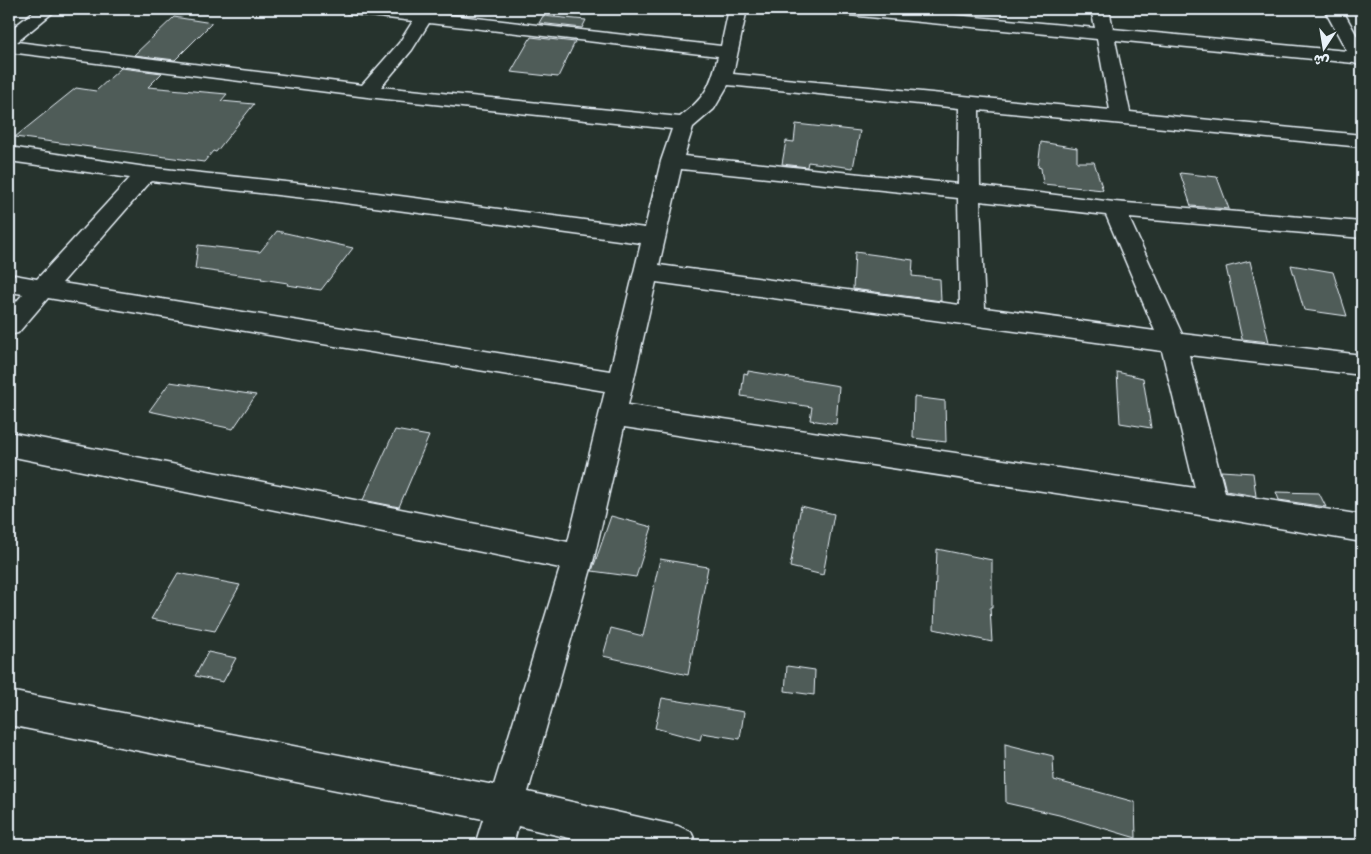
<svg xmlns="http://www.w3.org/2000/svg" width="1371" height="854" font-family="Mali,'Playpen Sans Arabic',sans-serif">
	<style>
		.building { fill: #505c59; stroke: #e8f1f8 }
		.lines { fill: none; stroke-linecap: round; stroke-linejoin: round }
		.minor-casing { stroke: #e8f1f8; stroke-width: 3 }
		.minor { fill: #26332d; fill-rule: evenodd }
	</style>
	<rect width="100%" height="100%" fill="#26332d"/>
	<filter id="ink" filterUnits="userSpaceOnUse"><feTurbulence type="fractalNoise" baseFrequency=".02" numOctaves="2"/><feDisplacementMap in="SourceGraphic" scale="10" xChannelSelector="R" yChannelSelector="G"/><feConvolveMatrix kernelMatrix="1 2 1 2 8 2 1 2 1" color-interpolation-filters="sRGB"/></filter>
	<g filter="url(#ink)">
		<path class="building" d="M 543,16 L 586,20 L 582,28 L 539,23 Z
			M 174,17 L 212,23 L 175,60 L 134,55 Z
			M 531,37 L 575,42 L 558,77 L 511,72 Z
			M 121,68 L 162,73 L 148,87 L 227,94 L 221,101 L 254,104 L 216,152 L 213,151 L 204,162 L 15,137 L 76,88 L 96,91 Z
			M 796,124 L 860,131 L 853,168 L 808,162 L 807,167 L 782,164 L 786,141 L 794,142 Z
			M 1041,142 L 1077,148 L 1077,162 L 1094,162 L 1103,190 L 1043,184 L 1041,168 L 1038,167 Z
			M 1180,173 L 1217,177 L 1229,209 L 1191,206 Z
			M 277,231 L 353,248 L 321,290 L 287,285 L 288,283 L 261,279 L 262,278 L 195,269 L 198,245 L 260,252 Z
			M 855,252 L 913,260 L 912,276 L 940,279 L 941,301 L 853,289 Z
			M 1250,261 L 1269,342 L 1242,339 L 1226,267 Z
			M 1291,265 L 1333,272 L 1347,316 L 1304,310 Z
			M 748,371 L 839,386 L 836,424 L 810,420 L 812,407 L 741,396 L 744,373 L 748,374 Z
			M 1117,372 L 1143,378 L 1151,428 L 1120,423 Z
			M 170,382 L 256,395 L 233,429 L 149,411 Z
			M 914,397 L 945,401 L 946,442 L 913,438 Z
			M 395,430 L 429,436 L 399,507 L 363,500 Z
			M 1221,471 L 1253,473 L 1256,496 L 1226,491 Z
			M 1276,492 L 1319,493 L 1326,507 L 1279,500 Z
			M 801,506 L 834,514 L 823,575 L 790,567 Z
			M 611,516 L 652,527 L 636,577 L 592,571 Z
			M 937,549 L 992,560 L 992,607 L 990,607 L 992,642 L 934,629 Z
			M 660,559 L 708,567 L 688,675 L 603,656 L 611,628 L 643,636 Z
			M 178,573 L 240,585 L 215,631 L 151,619 Z
			M 208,652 L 236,658 L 223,682 L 195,676 Z
			M 787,666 L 815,670 L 814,695 L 785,691 Z
			M 662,698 L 744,712 L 740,739 L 702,733 L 700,740 L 655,728 Z
			M 1005,744 L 1053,756 L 1054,780 L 1135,802 L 1136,838 L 1059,815 L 1006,803 Z"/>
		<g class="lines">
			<defs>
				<path id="minor" d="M 37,9 L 57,9 L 17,42 L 362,85 L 399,43 L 413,21 L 353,14 L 347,13 L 344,9 L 397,9 L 721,46 L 729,9 L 747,9 L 733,74 L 1110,110 L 1097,39 L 838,14 L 832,13 L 829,9 L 891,9 L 1095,28 L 1091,9 L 1109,9 L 1113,29 L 1347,51 L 1324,9 L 1342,9 L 1362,45 L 1362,67 L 1354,63 L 1115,40 L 1130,112 L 1362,135 L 1362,147 L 979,110 L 980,186 L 1114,202 L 1362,222 L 1362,238 L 1129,218 L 1182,334 L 1362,355 L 1362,375 L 1189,355 L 1225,493 L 1362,515 L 1362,542 L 1213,517 L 624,427 L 594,558 L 528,792 L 678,826 L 691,832 L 697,845 L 599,845 L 518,826 L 513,845 L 475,845 L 483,819 L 9,725 L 9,691 L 494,785 L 560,568 L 9,456 L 9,432 L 568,542 L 605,391 L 48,298 L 18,333 L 9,335 L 9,310 L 23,294 L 9,292 L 9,274 L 37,279 L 130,178 L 9,161 L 9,147 L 146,167 L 323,186 L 645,228 L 661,161 L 672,129 L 367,97 L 9,52 L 9,31 ZM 429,23 L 718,56 C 710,88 705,97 680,117 L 381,87 L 412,50 ZM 728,85 L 959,108 L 958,184 L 684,156 L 693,127 L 714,109 ZM 681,169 L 958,198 L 960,305 L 659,265 ZM 151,181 L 323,200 L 641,243 L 610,371 L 62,283 ZM 980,201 L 1106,215 L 1155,331 L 985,308 ZM 656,282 L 1162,351 L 1195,488 L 628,405 Z"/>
			</defs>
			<use href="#minor" class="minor-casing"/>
			<use href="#minor" class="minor"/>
		</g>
	</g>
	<rect width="1371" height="854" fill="none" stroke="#26332d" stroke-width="30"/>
	<rect x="15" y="15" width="1341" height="824" fill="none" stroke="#e8f1f8" stroke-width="2" filter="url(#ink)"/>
	<g transform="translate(1324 48) rotate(192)" stroke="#26332d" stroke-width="4" paint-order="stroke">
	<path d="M0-4L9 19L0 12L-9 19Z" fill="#e8f1f8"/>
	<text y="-8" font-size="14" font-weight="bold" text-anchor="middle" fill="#e8f1f8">ش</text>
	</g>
</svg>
